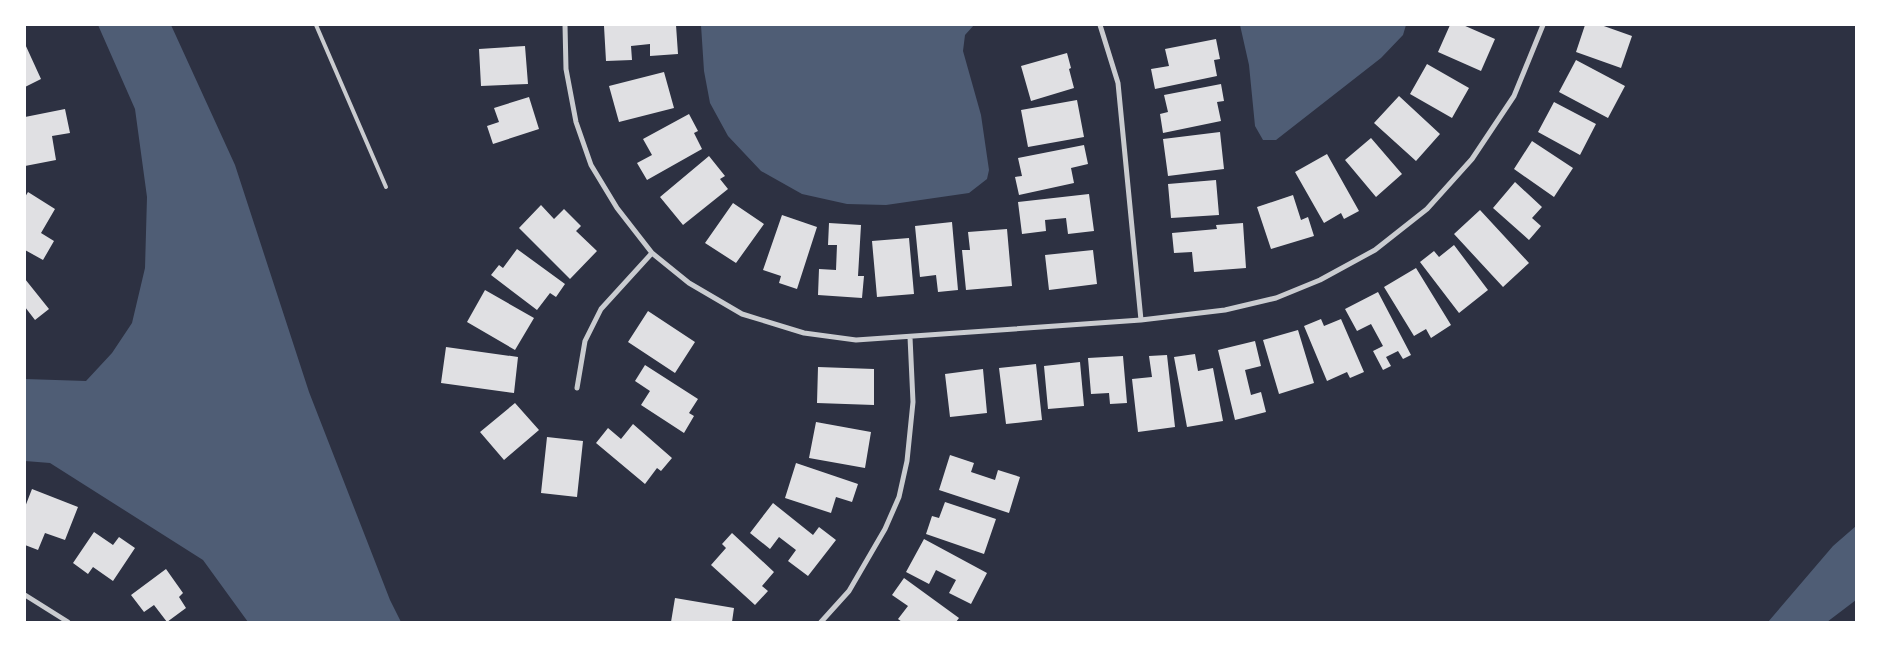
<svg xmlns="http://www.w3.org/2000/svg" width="1881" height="647" font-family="'Sofia Sans Condensed',sans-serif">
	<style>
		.water { fill: #4f5d75 }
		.building { fill: #e0e0e3 }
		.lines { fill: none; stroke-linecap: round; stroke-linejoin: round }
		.service { stroke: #caccd0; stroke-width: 4 }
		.minor { stroke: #caccd0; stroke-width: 5 }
	</style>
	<rect width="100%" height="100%" fill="#2d3142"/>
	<path class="water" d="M 98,25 L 171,25 L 235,165 L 309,392 L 390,600 L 401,622 L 248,622 L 203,560 L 50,463 L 25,461 L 25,379 L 86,381 L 112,353 L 132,323 L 145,268 L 147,197 L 135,109 Z
		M 701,25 L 974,25 L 965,35 L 963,51 L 981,115 L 989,170 L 987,179 L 969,193 L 886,205 L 847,204 L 802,194 L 761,171 L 728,136 L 710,103 L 704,71 Z
		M 1240,25 L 1406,25 L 1403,35 L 1381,58 L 1276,140 L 1263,140 L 1255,126 L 1249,65 Z
		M 1856,526 L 1856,600 L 1827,622 L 1768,622 L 1833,546 Z"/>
	<path class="building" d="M 676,25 L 678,54 L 650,56 L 650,44 L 631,46 L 632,60 L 606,61 L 604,26 Z
		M 1450,25 L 1463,25 L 1495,39 L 1481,71 L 1438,52 Z
		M 1585,25 L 1601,25 L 1632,36 L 1621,68 L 1576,52 Z
		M 1216,39 L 1220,59 L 1214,60 L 1217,76 L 1155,89 L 1151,69 L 1169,66 L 1165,49 Z
		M 25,44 L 41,79 L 25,87 Z
		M 525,46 L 528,84 L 481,86 L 479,49 Z
		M 1067,53 L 1071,68 L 1069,69 L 1074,88 L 1031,101 L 1021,66 Z
		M 1576,60 L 1625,86 L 1608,118 L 1559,92 Z
		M 1427,64 L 1469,88 L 1452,118 L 1410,94 Z
		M 664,72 L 674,108 L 619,122 L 609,86 Z
		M 1221,84 L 1224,101 L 1217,102 L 1221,121 L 1163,133 L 1160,114 L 1168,112 L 1164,95 Z
		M 1399,96 L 1440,134 L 1416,161 L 1374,123 Z
		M 529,97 L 539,129 L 493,144 L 487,126 L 499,122 L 494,108 Z
		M 1077,100 L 1084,137 L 1028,147 L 1021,110 Z
		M 1554,102 L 1596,124 L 1580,155 L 1538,132 Z
		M 65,109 L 70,133 L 52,136 L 56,160 L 25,166 L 25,117 Z
		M 689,114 L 698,131 L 694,133 L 702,149 L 647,180 L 637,163 L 652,155 L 643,139 Z
		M 1220,132 L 1224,169 L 1168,176 L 1163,139 Z
		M 1371,138 L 1402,174 L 1376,197 L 1345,160 Z
		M 1532,141 L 1573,168 L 1554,197 L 1514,169 Z
		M 1084,145 L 1088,164 L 1071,168 L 1074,183 L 1019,195 L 1015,177 L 1022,176 L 1018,158 Z
		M 1327,154 L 1359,211 L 1344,219 L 1341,213 L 1324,223 L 1295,172 Z
		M 709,156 L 725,176 L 720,179 L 728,189 L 683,225 L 660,197 Z
		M 1216,180 L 1219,215 L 1171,218 L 1168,184 Z
		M 1515,182 L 1542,207 L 1532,218 L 1541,226 L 1529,240 L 1493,208 Z
		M 28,192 L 55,209 L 41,233 L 54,241 L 43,260 L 25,250 L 25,197 Z
		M 1089,194 L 1094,231 L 1068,234 L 1066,218 L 1045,220 L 1046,231 L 1022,234 L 1018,202 Z
		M 1293,195 L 1301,220 L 1308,217 L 1314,236 L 1271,249 L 1257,207 Z
		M 733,203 L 764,224 L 736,263 L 705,243 Z
		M 541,205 L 554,219 L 564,209 L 581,226 L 576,231 L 597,251 L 570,279 L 519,228 Z
		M 1480,210 L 1529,263 L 1503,287 L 1454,234 Z
		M 782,215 L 817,227 L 797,289 L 779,283 L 781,276 L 763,270 Z
		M 952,222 L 958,290 L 938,292 L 936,275 L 920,277 L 915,226 Z
		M 829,223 L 861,225 L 858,276 L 864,276 L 862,298 L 818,295 L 819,269 L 836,270 L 837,245 L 828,245 Z
		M 1243,223 L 1246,268 L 1194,272 L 1192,252 L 1174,253 L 1172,233 L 1217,229 L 1216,225 Z
		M 1007,229 L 1012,286 L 966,290 L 962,250 L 970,250 L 968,232 Z
		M 909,238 L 914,294 L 877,297 L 872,241 Z
		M 1454,245 L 1488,290 L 1459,313 L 1420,262 L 1434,251 L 1439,257 Z
		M 517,249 L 565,284 L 556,297 L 550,293 L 537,310 L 491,275 L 499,265 L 503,268 Z
		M 1093,250 L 1097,284 L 1049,290 L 1045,255 Z
		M 1416,268 L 1451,325 L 1431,338 L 1426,329 L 1414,336 L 1384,287 Z
		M 25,279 L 49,309 L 35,320 L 25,307 Z
		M 485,290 L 534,318 L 515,350 L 467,322 Z
		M 1378,292 L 1411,355 L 1403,359 L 1398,351 L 1386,357 L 1391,366 L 1383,370 L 1373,351 L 1383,346 L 1371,324 L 1357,331 L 1345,309 Z
		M 648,311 L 695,342 L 675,373 L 628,342 Z
		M 1321,319 L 1324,326 L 1341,319 L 1364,372 L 1350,378 L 1347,372 L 1327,381 L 1304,326 Z
		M 1298,330 L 1314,383 L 1279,394 L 1263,340 Z
		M 1255,341 L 1261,366 L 1245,370 L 1251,395 L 1261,392 L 1266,412 L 1235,420 L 1218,350 Z
		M 446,347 L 518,357 L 514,393 L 441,383 Z
		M 1195,354 L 1198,371 L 1213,368 L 1223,421 L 1187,427 L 1174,357 Z
		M 1167,355 L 1175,427 L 1138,432 L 1132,379 L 1152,377 L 1149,356 Z
		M 1123,356 L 1127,403 L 1110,404 L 1109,393 L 1091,394 L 1088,358 Z
		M 1080,362 L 1084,406 L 1048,409 L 1044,366 Z
		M 1036,364 L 1042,420 L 1006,424 L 999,368 Z
		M 645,365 L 698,399 L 689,413 L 694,416 L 684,433 L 641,405 L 650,391 L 635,381 Z
		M 818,367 L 874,369 L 874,405 L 817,403 Z
		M 983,369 L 987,413 L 950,417 L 945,374 Z
		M 515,403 L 539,430 L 504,460 L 480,432 Z
		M 816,422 L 871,432 L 865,468 L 809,458 Z
		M 633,424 L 672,458 L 661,471 L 657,468 L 645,484 L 596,443 L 608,428 L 621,439 Z
		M 547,437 L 583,441 L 577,497 L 541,493 Z
		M 950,455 L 974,463 L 971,472 L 995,480 L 998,470 L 1020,477 L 1009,513 L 939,490 Z
		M 796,463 L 858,484 L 852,502 L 836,497 L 831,513 L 785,498 Z
		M 32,489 L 78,507 L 65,540 L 45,533 L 38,550 L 25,545 L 25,507 Z
		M 945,502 L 996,519 L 984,554 L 926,534 L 932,516 L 939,518 Z
		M 773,503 L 813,535 L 819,527 L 836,540 L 808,576 L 788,561 L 796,550 L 779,537 L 770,549 L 750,533 Z
		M 94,532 L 113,545 L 119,537 L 135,548 L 113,581 L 93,567 L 88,574 L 73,563 Z
		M 732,533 L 774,572 L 762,586 L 768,591 L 755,605 L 711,565 L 726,548 L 722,544 Z
		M 924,539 L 987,573 L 971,604 L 949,593 L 956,580 L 936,570 L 929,584 L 906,572 Z
		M 166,569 L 183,593 L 179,597 L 186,608 L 167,622 L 154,605 L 144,612 L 131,595 Z
		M 904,578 L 959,618 L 956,622 L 902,622 L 898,619 L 908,606 L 892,595 Z
		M 675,598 L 734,608 L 732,622 L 671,622 Z"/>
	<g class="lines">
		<path class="service" d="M 316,25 L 386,187"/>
		<path class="minor" d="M 565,25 L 566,69 L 576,122 L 591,165 L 617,208 L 652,253 L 689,283 L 742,314 L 804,333 L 856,340 L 1141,320 L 1225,310 L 1276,298 L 1320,280 L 1375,250 L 1427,209 L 1472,159 L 1514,96 L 1543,25
			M 1100,25 L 1118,83 L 1141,320
			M 577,388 L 585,341 L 601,309 L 652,253
			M 25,595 L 68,622
			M 821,622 L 849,591 L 885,529 L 899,497 L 907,461 L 913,402 L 910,337"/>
	</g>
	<rect width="1881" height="647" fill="none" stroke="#ffffff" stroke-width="52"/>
</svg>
